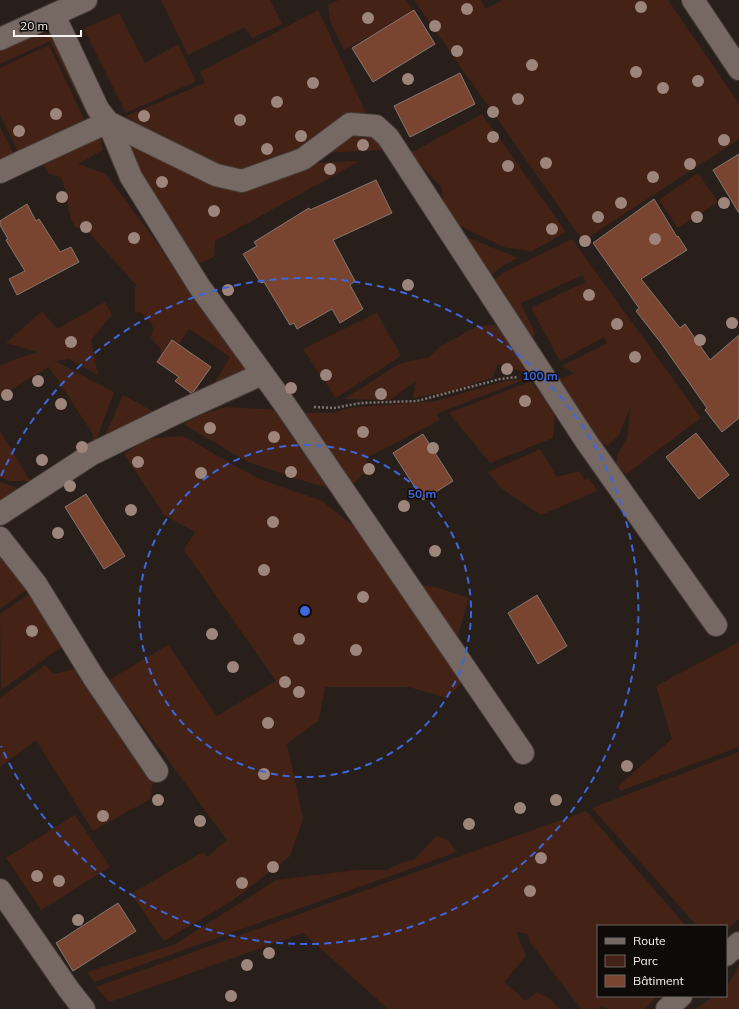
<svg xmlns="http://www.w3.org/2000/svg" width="739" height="1009" font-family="Mulish,sans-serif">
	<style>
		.green { fill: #442316 }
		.building { fill: #794530; stroke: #857772 }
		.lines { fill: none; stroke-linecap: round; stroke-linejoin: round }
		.minor-casing { stroke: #453c39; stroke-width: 24 }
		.path { stroke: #7e7571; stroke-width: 2.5; stroke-dasharray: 2 2; stroke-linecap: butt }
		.minor { stroke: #766964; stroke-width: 22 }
		.tree { fill: #9d857b }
		.ring { fill: none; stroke: #3e67dc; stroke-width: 2; stroke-dasharray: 7 5 }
		.centre { fill: #3e67dc; stroke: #0e0a08; stroke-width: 2 }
		.ring-label { font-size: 12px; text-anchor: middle; font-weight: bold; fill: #3e67dc; stroke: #0e0a08; stroke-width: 3; stroke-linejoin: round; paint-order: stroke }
	</style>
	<rect width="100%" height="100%" fill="#291f1a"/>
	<path class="green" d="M 161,0 L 270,0 L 282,24 L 252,38 L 245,27 L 188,55 Z
		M 339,0 L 406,0 L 414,12 L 344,50 L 330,21 L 328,5 Z
		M 414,0 L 481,0 L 486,9 L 503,0 L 668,0 L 739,104 L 739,139 L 583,241 Z
		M 318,10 L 368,117 L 298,153 L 237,172 L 165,141 L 126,116 L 205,83 L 200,72 Z
		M 119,13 L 145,63 L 178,44 L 196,81 L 126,113 L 84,29 Z
		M 49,33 L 63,43 L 91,100 L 92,125 L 50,41 L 0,64 L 0,50 L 2,49 L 25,37 Z
		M 49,45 L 85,121 L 18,152 L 0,115 L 0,68 Z
		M 482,114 L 566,232 L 532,251 L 507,248 L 474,233 L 446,218 L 441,186 L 409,154 Z
		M 0,127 L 14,155 L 0,162 Z
		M 98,130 L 103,150 L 78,164 L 106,174 L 253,373 L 201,405 L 193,400 L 197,387 L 208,394 L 230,357 L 189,329 L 171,356 L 178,362 L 167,368 C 162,362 161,355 160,348 L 151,338 C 151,335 153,331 153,328 C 152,322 143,314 139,312 L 135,313 L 135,287 L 137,286 L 86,229 L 75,227 C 66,211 68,194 61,177 L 49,174 L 39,157 Z
		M 353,131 L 378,139 L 385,148 L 383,150 L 321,153 Z
		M 131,138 L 214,184 L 308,163 L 360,161 L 215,241 L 214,257 L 195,265 L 116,163 Z
		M 698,173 L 718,202 L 678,228 L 659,200 Z
		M 454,232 L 518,258 L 504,265 L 484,281 Z
		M 572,239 L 701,418 L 626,474 L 617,467 L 617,456 L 627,438 L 631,406 L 619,435 L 607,446 L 597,442 L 552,376 L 564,378 L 574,373 L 562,366 L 607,343 L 604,337 L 560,361 L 531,308 L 585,282 L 583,275 L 521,303 L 535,334 L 526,346 L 489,283 L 505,272 Z
		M 105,302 L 112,315 L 91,340 L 98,375 L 69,359 L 55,361 L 114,392 L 92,451 L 93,434 L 49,367 L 0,396 L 0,366 L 16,359 L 38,352 L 6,343 L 42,311 L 57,329 Z
		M 377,313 L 401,356 L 336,398 L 303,349 Z
		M 496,325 L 533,370 L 524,372 L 498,364 L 492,378 L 447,392 L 413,398 L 416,381 L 390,400 L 344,399 L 399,364 L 429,357 L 441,346 L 478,326 Z
		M 525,379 L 436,414 L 440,420 L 366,458 L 368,469 L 352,485 L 300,413 L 334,413 L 348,408 L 436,401 L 505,381 Z
		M 531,381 L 555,412 L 553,438 L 490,463 L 449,413 Z
		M 123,395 L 156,413 L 100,447 Z
		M 226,407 L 280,410 L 332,489 L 307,482 L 246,461 L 183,424 L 202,415 Z
		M 0,430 L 30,481 L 10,481 L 0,477 Z
		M 183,436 L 257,478 L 322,501 L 356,528 L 409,583 L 435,587 L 469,598 L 458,635 L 470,674 L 447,698 L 409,687 L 325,687 L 319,720 L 287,744 L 303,819 L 290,856 L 233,900 L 164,941 L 131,894 L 203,852 L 207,857 L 227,840 L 109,680 L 168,645 L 217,716 L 276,681 L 184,550 L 195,532 L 164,515 L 124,454 L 146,439 Z
		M 540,449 L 557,477 L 580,471 L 584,480 L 590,479 L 597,491 L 541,515 L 501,488 L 488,472 Z
		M 0,482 L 26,491 L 0,506 Z
		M 0,551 L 28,589 L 0,609 Z
		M 29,594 L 63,646 L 1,690 L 0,614 Z
		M 739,642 L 739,747 L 620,791 L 618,786 L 672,739 L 656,686 Z
		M 45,665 L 54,674 L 79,668 L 153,781 L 150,799 L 93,831 L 36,740 L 0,767 L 0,698 Z
		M 739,752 L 739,918 L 726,931 L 726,926 L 697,926 L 592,808 Z
		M 586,811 L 686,926 L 598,926 L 598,996 L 658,996 L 644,1009 L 609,1009 L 602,1006 L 597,1009 L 581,1009 L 530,942 L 528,934 L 516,932 L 526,956 L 504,982 L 526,1001 L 537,992 L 550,999 L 559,1009 L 388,1009 L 303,933 L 110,1002 L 96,987 Z
		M 75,815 L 110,867 L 41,910 L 6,858 Z
		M 436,836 L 448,840 L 457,852 L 94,982 L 87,972 L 174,945 L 276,880 L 357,870 L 387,870 L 403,862 L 414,860 Z
		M 739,966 L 739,1009 L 696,1009 L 714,996 L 726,996 L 726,988 Z"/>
	<path class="building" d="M 414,10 L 435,44 L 373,82 L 352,48 Z
		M 460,73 L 475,104 L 410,137 L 394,106 Z
		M 739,154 L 739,213 L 713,170 Z
		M 376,180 L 392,213 L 333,240 L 355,281 L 350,285 L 363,309 L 340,323 L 332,309 L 297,329 L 294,323 L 290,325 L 264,282 L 261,283 L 243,254 L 257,246 L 254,242 L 309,208 L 310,210 Z
		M 654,199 L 677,237 L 678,236 L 687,250 L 641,279 L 680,328 L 685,324 L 710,360 L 739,335 L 739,418 L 722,432 L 705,410 L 707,408 L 661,343 L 636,311 L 639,308 L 593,243 Z
		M 27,204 L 36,221 L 39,219 L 60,252 L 71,247 L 79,262 L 17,295 L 9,279 L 25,271 L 6,240 L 8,239 L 0,225 L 0,221 Z
		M 172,340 L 211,367 L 194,391 L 191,393 L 175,381 L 179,377 L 157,362 Z
		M 696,433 L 729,475 L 699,499 L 666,457 Z
		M 423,434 L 453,481 L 423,500 L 393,453 Z
		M 86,494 L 125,556 L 104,569 L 65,507 Z
		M 537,595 L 567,646 L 538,664 L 508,613 Z
		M 118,903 L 136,931 L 73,971 L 56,943 Z"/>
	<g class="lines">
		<defs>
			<path id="minor" d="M 693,0 L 739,69
				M 54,15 L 98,109 L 108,122 L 131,177 L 199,286 L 286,406 L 523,753
				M 0,39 L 86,0
				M 0,172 L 23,161 L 108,122 L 216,175 L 242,181 L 303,159 L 350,124 L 376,126 L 388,137 L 586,441 L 716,625
				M 0,514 L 92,454 L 174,414 L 262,374
				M 0,538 L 36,584 L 94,678 L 157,771
				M 0,890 L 69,990 L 84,1009
				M 726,955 L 739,943
				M 667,1009 L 681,996"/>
		</defs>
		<use href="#minor" class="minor-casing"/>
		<path class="path" d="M 314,407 L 334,408 L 361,403 L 417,401 L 500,379 L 518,377"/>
		<use href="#minor" class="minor"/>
	</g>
	<g class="tree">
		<circle cx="641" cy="7" r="6"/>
		<circle cx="467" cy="9" r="6"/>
		<circle cx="368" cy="18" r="6"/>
		<circle cx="435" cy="26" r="6"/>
		<circle cx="457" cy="51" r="6"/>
		<circle cx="532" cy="65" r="6"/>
		<circle cx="636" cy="72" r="6"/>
		<circle cx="408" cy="79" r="6"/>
		<circle cx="698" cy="81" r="6"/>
		<circle cx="313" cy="83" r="6"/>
		<circle cx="663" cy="88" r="6"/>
		<circle cx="518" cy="99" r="6"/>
		<circle cx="277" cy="102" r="6"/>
		<circle cx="493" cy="112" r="6"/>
		<circle cx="56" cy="114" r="6"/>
		<circle cx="144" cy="116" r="6"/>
		<circle cx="240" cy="120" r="6"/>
		<circle cx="19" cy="131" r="6"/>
		<circle cx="301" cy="136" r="6"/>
		<circle cx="493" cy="137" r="6"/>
		<circle cx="724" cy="140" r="6"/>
		<circle cx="363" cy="145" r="6"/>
		<circle cx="267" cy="149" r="6"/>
		<circle cx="546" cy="163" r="6"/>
		<circle cx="690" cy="164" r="6"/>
		<circle cx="508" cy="166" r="6"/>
		<circle cx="330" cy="169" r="6"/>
		<circle cx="653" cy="177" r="6"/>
		<circle cx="162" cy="182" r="6"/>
		<circle cx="62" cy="197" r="6"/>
		<circle cx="621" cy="203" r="6"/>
		<circle cx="724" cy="203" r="6"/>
		<circle cx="214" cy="211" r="6"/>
		<circle cx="598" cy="217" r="6"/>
		<circle cx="697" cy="217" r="6"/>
		<circle cx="86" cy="227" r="6"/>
		<circle cx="552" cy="229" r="6"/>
		<circle cx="134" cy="238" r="6"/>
		<circle cx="655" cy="239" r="6"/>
		<circle cx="585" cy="241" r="6"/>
		<circle cx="408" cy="285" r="6"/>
		<circle cx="228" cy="290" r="6"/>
		<circle cx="589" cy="295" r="6"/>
		<circle cx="732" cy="323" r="6"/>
		<circle cx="617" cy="324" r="6"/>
		<circle cx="700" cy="340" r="6"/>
		<circle cx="71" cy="342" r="6"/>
		<circle cx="635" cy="357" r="6"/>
		<circle cx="507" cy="369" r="6"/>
		<circle cx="326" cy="375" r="6"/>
		<circle cx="38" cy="381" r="6"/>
		<circle cx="291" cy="388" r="6"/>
		<circle cx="381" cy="394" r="6"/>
		<circle cx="7" cy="395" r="6"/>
		<circle cx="525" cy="401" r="6"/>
		<circle cx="61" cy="404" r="6"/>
		<circle cx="210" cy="428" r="6"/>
		<circle cx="363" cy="432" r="6"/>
		<circle cx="274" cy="437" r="6"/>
		<circle cx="82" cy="447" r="6"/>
		<circle cx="433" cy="448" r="6"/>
		<circle cx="42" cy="460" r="6"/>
		<circle cx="138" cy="462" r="6"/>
		<circle cx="369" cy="469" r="6"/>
		<circle cx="291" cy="472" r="6"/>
		<circle cx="201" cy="473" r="6"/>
		<circle cx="70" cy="486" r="6"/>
		<circle cx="404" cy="506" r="6"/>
		<circle cx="131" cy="510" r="6"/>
		<circle cx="273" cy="522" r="6"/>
		<circle cx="58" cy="533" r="6"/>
		<circle cx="435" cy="551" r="6"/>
		<circle cx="264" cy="570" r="6"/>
		<circle cx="363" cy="597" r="6"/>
		<circle cx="32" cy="631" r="6"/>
		<circle cx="212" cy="634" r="6"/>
		<circle cx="299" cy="639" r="6"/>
		<circle cx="356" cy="650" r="6"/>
		<circle cx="233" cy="667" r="6"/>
		<circle cx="285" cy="682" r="6"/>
		<circle cx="299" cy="692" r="6"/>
		<circle cx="268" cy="723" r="6"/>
		<circle cx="627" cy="766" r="6"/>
		<circle cx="264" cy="774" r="6"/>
		<circle cx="158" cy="800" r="6"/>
		<circle cx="556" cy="800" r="6"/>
		<circle cx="520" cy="808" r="6"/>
		<circle cx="103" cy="816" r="6"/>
		<circle cx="200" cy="821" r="6"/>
		<circle cx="469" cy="824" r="6"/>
		<circle cx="541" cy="858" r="6"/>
		<circle cx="273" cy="867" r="6"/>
		<circle cx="37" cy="876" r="6"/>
		<circle cx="59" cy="881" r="6"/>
		<circle cx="242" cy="883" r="6"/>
		<circle cx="530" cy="891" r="6"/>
		<circle cx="78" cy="920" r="6"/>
		<circle cx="269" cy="953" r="6"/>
		<circle cx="247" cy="965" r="6"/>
		<circle cx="231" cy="996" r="6"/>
	</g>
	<g class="ring">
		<circle cx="305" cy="611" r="166"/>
		<path d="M1 476A333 333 0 1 1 1 746"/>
	</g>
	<circle cx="305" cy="611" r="6" class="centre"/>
	<g class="ring-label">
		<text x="540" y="380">100 m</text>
		<text x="422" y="498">50 m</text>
	</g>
	<rect x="597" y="925" width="130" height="72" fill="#0e0a08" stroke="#6c6765"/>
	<rect x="605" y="938" width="20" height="6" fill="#766964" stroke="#6c6765"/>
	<text x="633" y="945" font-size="12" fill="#faf3f0">Route</text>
	<rect x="605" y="955" width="20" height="12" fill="#442316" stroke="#6c6765"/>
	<text x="633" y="965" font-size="12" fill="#faf3f0">Parc</text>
	<rect x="605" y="975" width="20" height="12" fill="#794530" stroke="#6c6765"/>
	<text x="633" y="985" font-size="12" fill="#faf3f0">Bâtiment</text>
	<path d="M14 30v6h67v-6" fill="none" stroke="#faf3f0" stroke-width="2"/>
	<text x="20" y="30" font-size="12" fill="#faf3f0" stroke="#0e0a08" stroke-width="3" paint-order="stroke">20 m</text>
</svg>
